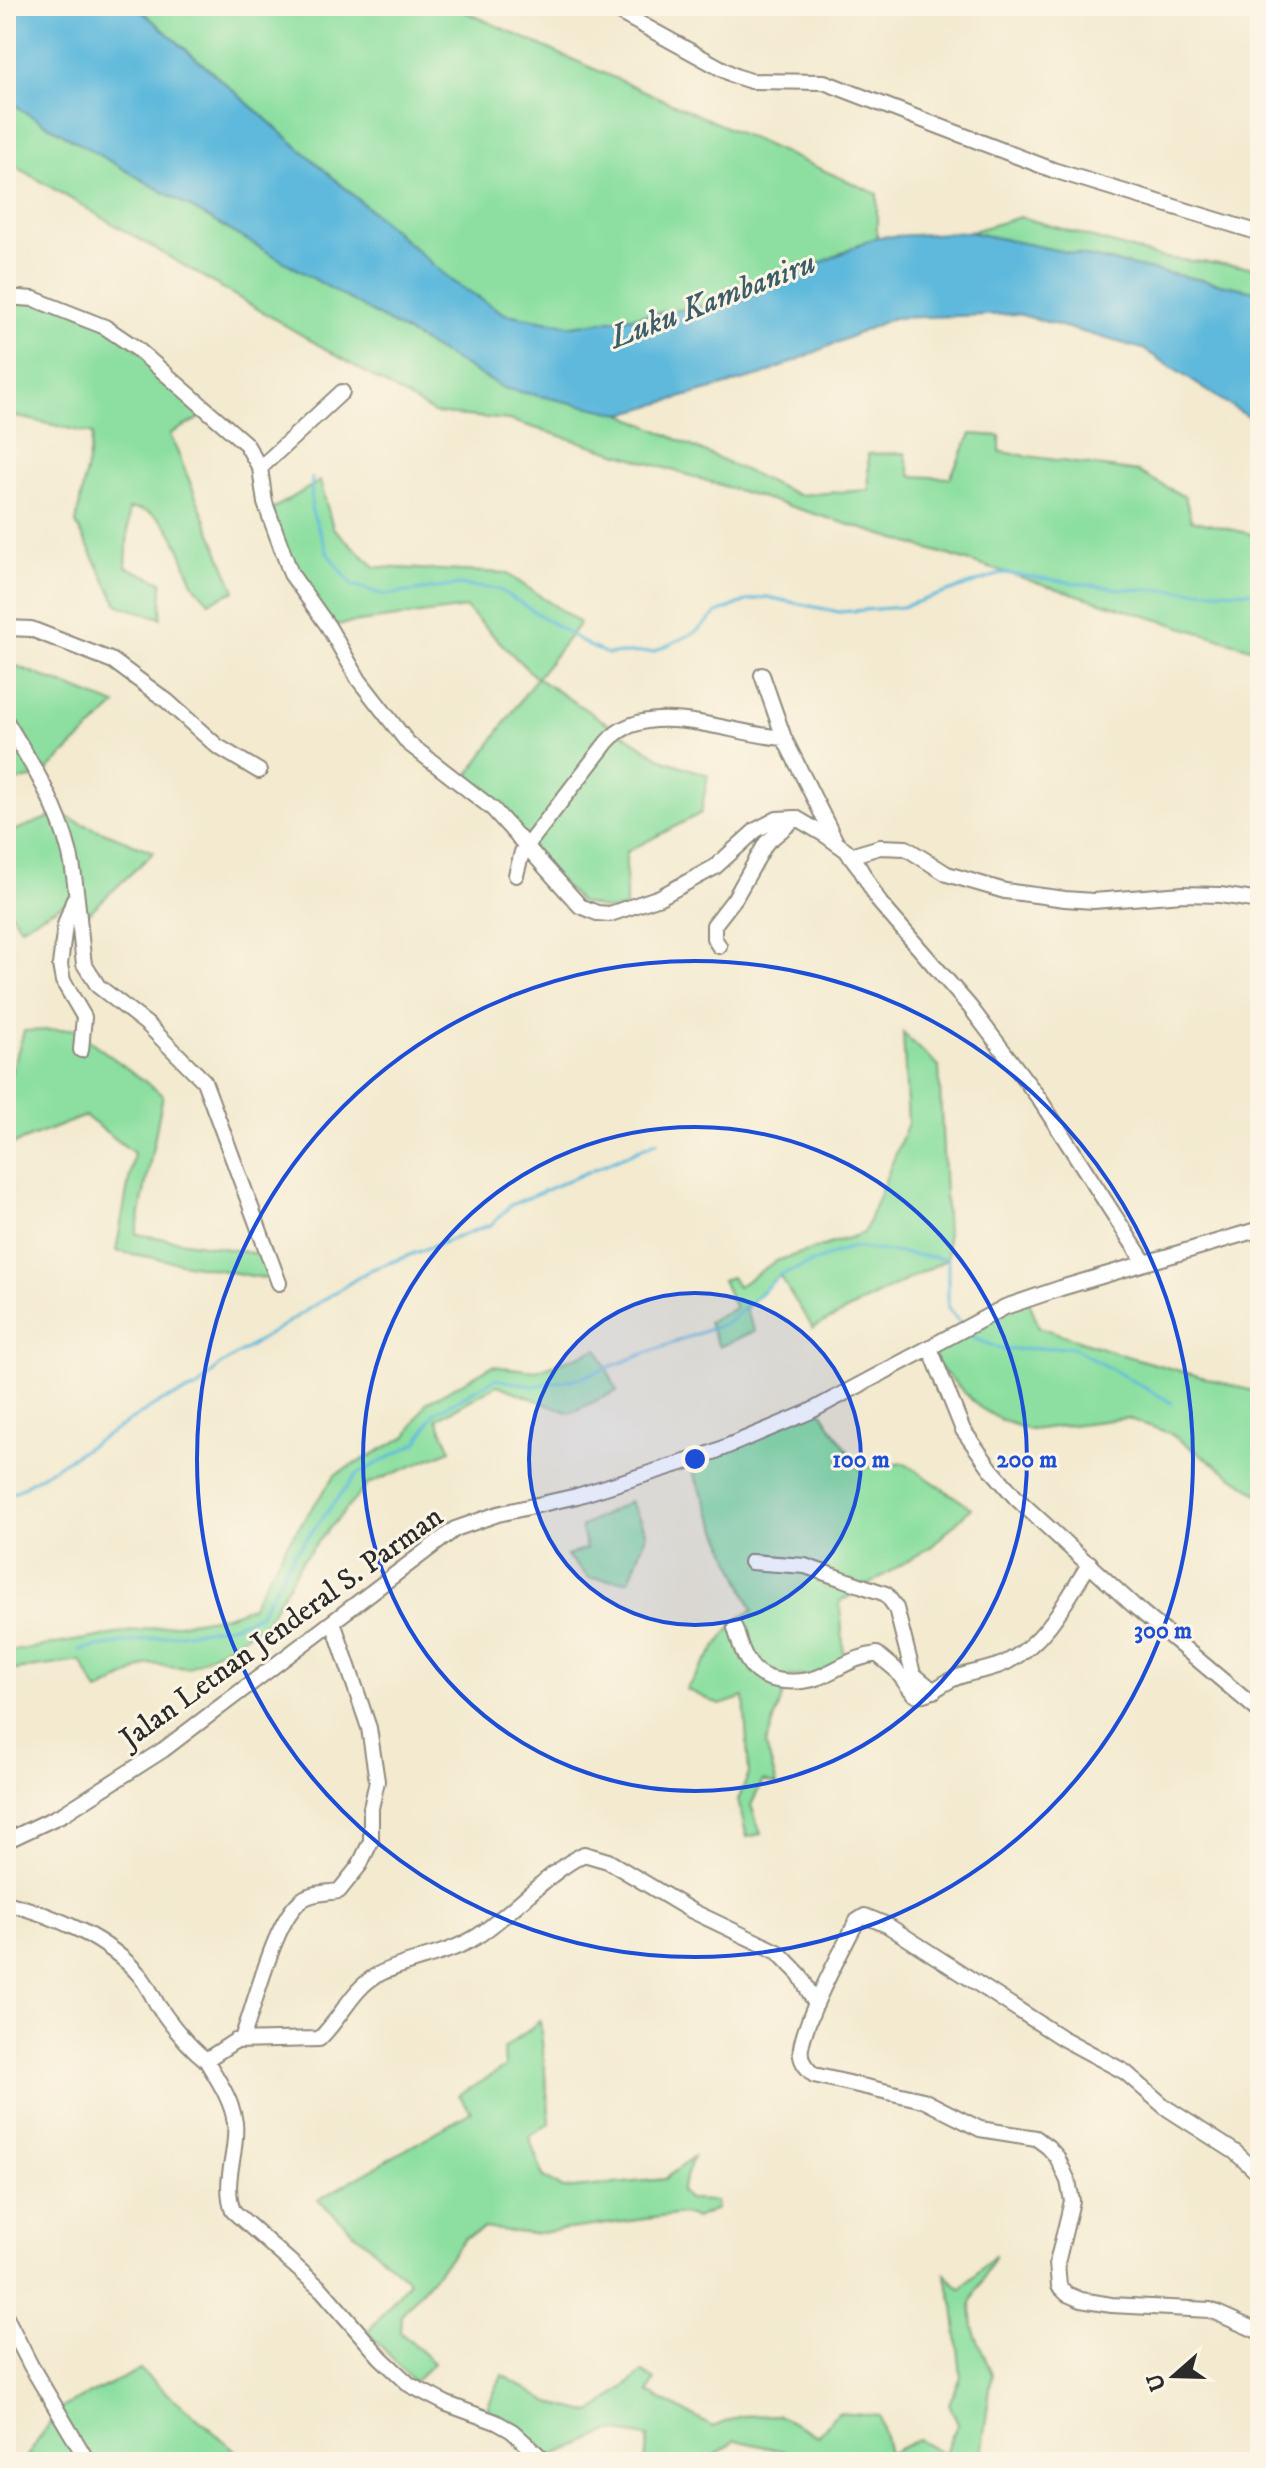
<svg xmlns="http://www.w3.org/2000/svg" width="1266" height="2468" font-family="'IM FELL DW Pica',serif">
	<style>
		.green { fill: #8cdfa0; stroke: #5c8566; stroke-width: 2 }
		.water { fill: #5eb9dc; stroke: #447284; stroke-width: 2 }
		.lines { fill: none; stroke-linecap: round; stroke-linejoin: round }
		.stream { stroke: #5eb9dc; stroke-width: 3 }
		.minor-casing { stroke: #8f8a7d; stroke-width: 18 }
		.minor { stroke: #fff; stroke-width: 14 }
		.ring { fill: none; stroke: #1d4ed8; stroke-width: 4 }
		.labels { text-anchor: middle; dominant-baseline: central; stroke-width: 6; stroke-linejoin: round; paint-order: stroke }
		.street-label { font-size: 30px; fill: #2b2b2b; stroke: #fcf5e5 }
		.water-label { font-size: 32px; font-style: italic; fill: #3d5d69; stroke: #fcf5e5 }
		.centre { fill: #1d4ed8; stroke: #fcf5e5; stroke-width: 4 }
		.ring-label { font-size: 24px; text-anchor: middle; font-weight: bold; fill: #1d4ed8; stroke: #fcf5e5; stroke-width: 6; stroke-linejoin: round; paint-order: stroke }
	</style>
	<rect width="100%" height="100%" fill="#fcf5e5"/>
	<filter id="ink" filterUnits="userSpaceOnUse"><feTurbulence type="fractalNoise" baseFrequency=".0125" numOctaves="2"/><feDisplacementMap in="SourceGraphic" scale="16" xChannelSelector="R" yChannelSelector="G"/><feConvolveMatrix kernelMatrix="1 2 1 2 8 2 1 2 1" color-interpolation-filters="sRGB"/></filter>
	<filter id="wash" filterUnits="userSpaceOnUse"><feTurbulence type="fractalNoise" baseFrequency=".006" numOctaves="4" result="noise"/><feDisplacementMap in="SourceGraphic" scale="32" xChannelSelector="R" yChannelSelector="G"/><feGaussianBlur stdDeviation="1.8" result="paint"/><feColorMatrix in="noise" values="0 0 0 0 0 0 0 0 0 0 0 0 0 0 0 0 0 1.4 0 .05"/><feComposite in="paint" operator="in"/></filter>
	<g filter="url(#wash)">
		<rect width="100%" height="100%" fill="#f3eacf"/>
		<path class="green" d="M 136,6 L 452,6 L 877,194 L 877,237 L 737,301 L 573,326 L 505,314 L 453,282 Z
			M 6,96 L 23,111 L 503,387 L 622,414 L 798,495 L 869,490 L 868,454 L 905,453 L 911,476 L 950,478 L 971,434 L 1000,436 L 1000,452 L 1138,472 L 1185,497 L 1191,520 L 1260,536 L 1260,651 L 509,420 L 434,413 L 15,166 L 6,159 Z
			M 1020,217 L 1163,258 L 1260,268 L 1260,292 L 969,232 Z
			M 6,289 L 30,292 L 111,327 L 211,412 L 170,434 L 235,591 L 209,602 C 204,596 197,590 193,583 C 179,552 173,508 129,509 L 126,567 L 162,582 L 161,618 L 118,605 L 76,523 L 93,434 L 6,414 Z
			M 320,481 L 333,528 L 375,567 L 506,573 L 580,623 L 537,678 L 664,760 L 708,775 L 701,813 L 626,852 L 626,907 L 612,911 L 580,902 L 464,782 L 536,678 L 466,608 L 328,626 L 294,572 L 271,510 Z
			M 6,662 L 116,705 L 41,776 L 6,783 Z
			M 6,812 L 13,831 L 58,814 L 154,852 L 79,922 L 76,897 L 21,927 L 6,907 Z
			M 74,1029 L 163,1095 L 136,1234 L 270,1256 L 279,1281 L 116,1251 L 134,1153 L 85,1116 L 6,1147 L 6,1090 L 24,1031 Z
			M 903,1033 L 939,1067 L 948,1259 L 813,1328 L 779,1275 L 745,1309 L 755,1331 L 719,1347 L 708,1322 L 735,1308 L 722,1280 L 731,1277 L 737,1287 L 776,1261 L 864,1233 L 908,1123 Z
			M 1027,1296 L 1039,1327 L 1126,1356 L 1260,1393 L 1260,1495 L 1169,1433 L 1127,1418 L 1030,1430 L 1001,1420 L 979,1407 L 939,1367 L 930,1345 Z
			M 598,1349 L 617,1391 L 570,1413 L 497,1385 L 437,1419 L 451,1450 L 368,1484 L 302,1560 L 265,1624 L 188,1668 L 149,1664 L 98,1692 L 81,1661 L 6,1671 L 6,1652 L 226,1616 L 251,1607 L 286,1545 L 336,1474 L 407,1436 L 426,1403 L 492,1366 L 536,1371 Z
			M 817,1405 L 859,1468 L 905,1463 L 971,1508 L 932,1546 L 840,1602 L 844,1660 L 813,1676 L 789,1676 L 766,1745 L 777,1785 L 763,1781 L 751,1805 L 761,1834 L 747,1837 L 738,1800 L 749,1774 L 744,1697 L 720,1705 L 686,1689 L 735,1621 L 753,1610 L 687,1459 Z
			M 630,1501 L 647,1533 L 629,1581 L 589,1578 L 567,1556 L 586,1549 L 581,1527 Z
			M 540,2021 L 550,2123 L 529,2137 L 543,2176 L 563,2189 L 665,2179 L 693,2157 L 681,2191 L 689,2200 L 716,2201 L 717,2209 L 696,2218 L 683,2214 L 531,2234 L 484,2228 L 465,2238 L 401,2315 L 400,2332 L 434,2363 L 414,2382 L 368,2332 L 409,2281 L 318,2200 L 471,2112 L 459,2095 L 505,2067 L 504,2049 Z
			M 995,2255 L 971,2303 L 973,2328 L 992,2375 L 980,2462 L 832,2462 L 735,2440 L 707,2462 L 645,2462 L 648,2437 L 612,2431 L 549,2457 L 531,2439 L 487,2408 L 502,2375 L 550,2403 L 592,2413 L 643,2372 L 655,2380 L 648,2392 L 713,2427 L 740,2416 L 778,2415 L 818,2436 L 837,2413 L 880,2416 L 889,2454 L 918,2439 L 944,2454 L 958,2423 L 949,2404 L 961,2377 L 954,2306 L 945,2274 L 961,2289 Z
			M 140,2370 L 249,2462 L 23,2462 L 60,2408 Z"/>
		<path class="water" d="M 6,6 L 136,6 L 453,282 L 505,314 L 573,326 L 737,301 L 877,237 L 969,232 L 1260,292 L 1260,425 L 1143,349 L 1018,314 L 893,318 L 763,375 L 622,414 L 503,388 L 23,111 L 6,96 Z"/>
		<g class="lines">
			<path class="stream" d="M 312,478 L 311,509 L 328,554 L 352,585 L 385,595 L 459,585 L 498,589 L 589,646 L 607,654 L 653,652 L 696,632 L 717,613 L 746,601 L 767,597 L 839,612 L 902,607 L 1004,573 L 1120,589 L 1260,592
				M 968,1332 L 971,1337 L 1003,1350 L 1072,1347 L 1172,1403
				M 6,1493 L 15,1492 L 162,1401 L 197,1388 L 219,1366 L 370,1270 L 492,1224 L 511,1205 L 657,1142
				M 80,1650 L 230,1626 L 259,1615 L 295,1553 L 356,1475 L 418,1442 L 434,1413 L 495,1379 L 534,1386 L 580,1378 L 729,1322 L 780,1275 L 852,1247 L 948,1259 L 948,1308 L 963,1326"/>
		</g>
	</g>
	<g filter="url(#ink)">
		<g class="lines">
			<defs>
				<path id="minor" d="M 608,6 L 735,76 L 751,81 L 824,82 L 1053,170 L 1260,233
					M 6,297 L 34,299 L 105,327 L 136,348 L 246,444 L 260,468 L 265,503 L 291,574 L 328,626 L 359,680 L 408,743 L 493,809 L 580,906 L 597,913 L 610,914 L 660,897 L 715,867 L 756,830 L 777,819 L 796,818 L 825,835 L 846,850 L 859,867 L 880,903 L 970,1007 L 1038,1097 L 1145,1263
					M 260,468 L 342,392
					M 6,628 L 31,629 L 113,661 L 167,701 L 217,746 L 259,771
					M 762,675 L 784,738 L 836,842
					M 6,721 C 32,764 58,805 70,854 C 78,889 79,928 84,964 L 98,986 L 148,1025 L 204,1081 L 279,1283
					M 850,856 L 880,847 L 906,848 L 947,874 L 1005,891 L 1065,899 L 1093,901 L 1183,894 L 1220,895 L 1260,901
					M 516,875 L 522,852 L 607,742 C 646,696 732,735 784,738
					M 74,899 L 65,925 L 60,965 L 63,981 L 84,1017 L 81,1050
					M 719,946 L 714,938 L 714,925 L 735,898 L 766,843 L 796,818
					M 930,1348 L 963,1430 L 991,1469 L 1016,1498 L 1133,1605 L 1260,1712
					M 751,1562 L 805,1566 L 886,1594 L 896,1608 L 913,1674 L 934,1691
					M 735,1628 C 739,1641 743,1657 753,1668 C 767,1684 801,1684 819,1677 C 840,1668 854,1657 877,1654 L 895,1669 L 914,1694 C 930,1697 939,1685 953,1679 C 970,1671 990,1671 1007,1662 C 1047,1641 1066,1600 1090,1563
					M 6,1841 L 63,1814 L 163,1750 L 455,1529 L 498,1514 L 577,1496 L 704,1456 L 809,1412 L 1005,1307 L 1061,1288 L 1260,1229
					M 6,1903 C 53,1915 109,1938 141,1977 C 147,1985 152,1995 157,2004 C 171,2025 186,2044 206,2060 L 235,2041 L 319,2039 C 340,2020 352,1989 377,1975 C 408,1959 445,1956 476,1937 C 514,1912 544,1875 584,1854 L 608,1861 L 690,1910 L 778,1952 L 800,1975 L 816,2005
					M 241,2041 C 255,2007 274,1918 303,1899 C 313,1892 328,1893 339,1891 L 359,1866 L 371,1841 L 371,1808 L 377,1781 L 369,1728 L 333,1622
					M 206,2060 C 218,2080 232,2100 235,2123 C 238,2154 222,2180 233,2211 L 322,2290 L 381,2358 L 410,2385 L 447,2404 L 496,2422 L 512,2431 L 546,2462
					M 1260,2175 L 1235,2152 L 1165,2107 L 1125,2072 L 1062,2038 L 887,1925 L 865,1916 L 857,1921 C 841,1952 806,2016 801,2048 C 799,2060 806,2068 814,2075 L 923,2100 L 980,2129 L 1036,2138 L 1048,2147 L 1057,2157 L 1068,2181 L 1072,2201 L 1057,2263 L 1059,2286 L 1067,2294 L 1081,2300 L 1111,2305 L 1210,2310 L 1260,2332
					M 6,2317 L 31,2366 L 88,2462"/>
			</defs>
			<use href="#minor" class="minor-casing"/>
			<use href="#minor" class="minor"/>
		</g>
	</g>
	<circle cx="695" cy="1459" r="166" fill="#1d4ed8" fill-opacity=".12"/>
	<g class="ring">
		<circle cx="695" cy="1459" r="166"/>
		<circle cx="695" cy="1459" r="332"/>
		<circle cx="695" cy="1459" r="498"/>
	</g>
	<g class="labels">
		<g class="street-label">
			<text transform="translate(282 1628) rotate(-36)">Jalan Letnan Jenderal S. Parman</text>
		</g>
		<g class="water-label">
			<text transform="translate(713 301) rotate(-21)">Luku Kambaniru</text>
		</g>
	</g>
	<circle cx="695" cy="1459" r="12" class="centre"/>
	<g class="ring-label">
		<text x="861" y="1467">100 m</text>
		<text x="1027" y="1467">200 m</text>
		<text x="1163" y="1638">300 m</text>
	</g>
	<rect width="1266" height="2468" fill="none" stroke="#fcf5e5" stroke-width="32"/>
	<g transform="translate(1174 2376) rotate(250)" stroke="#fcf5e5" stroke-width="6" paint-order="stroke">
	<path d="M0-6L14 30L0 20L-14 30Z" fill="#2b2b2b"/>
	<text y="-12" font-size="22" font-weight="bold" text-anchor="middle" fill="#2b2b2b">U</text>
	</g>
</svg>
